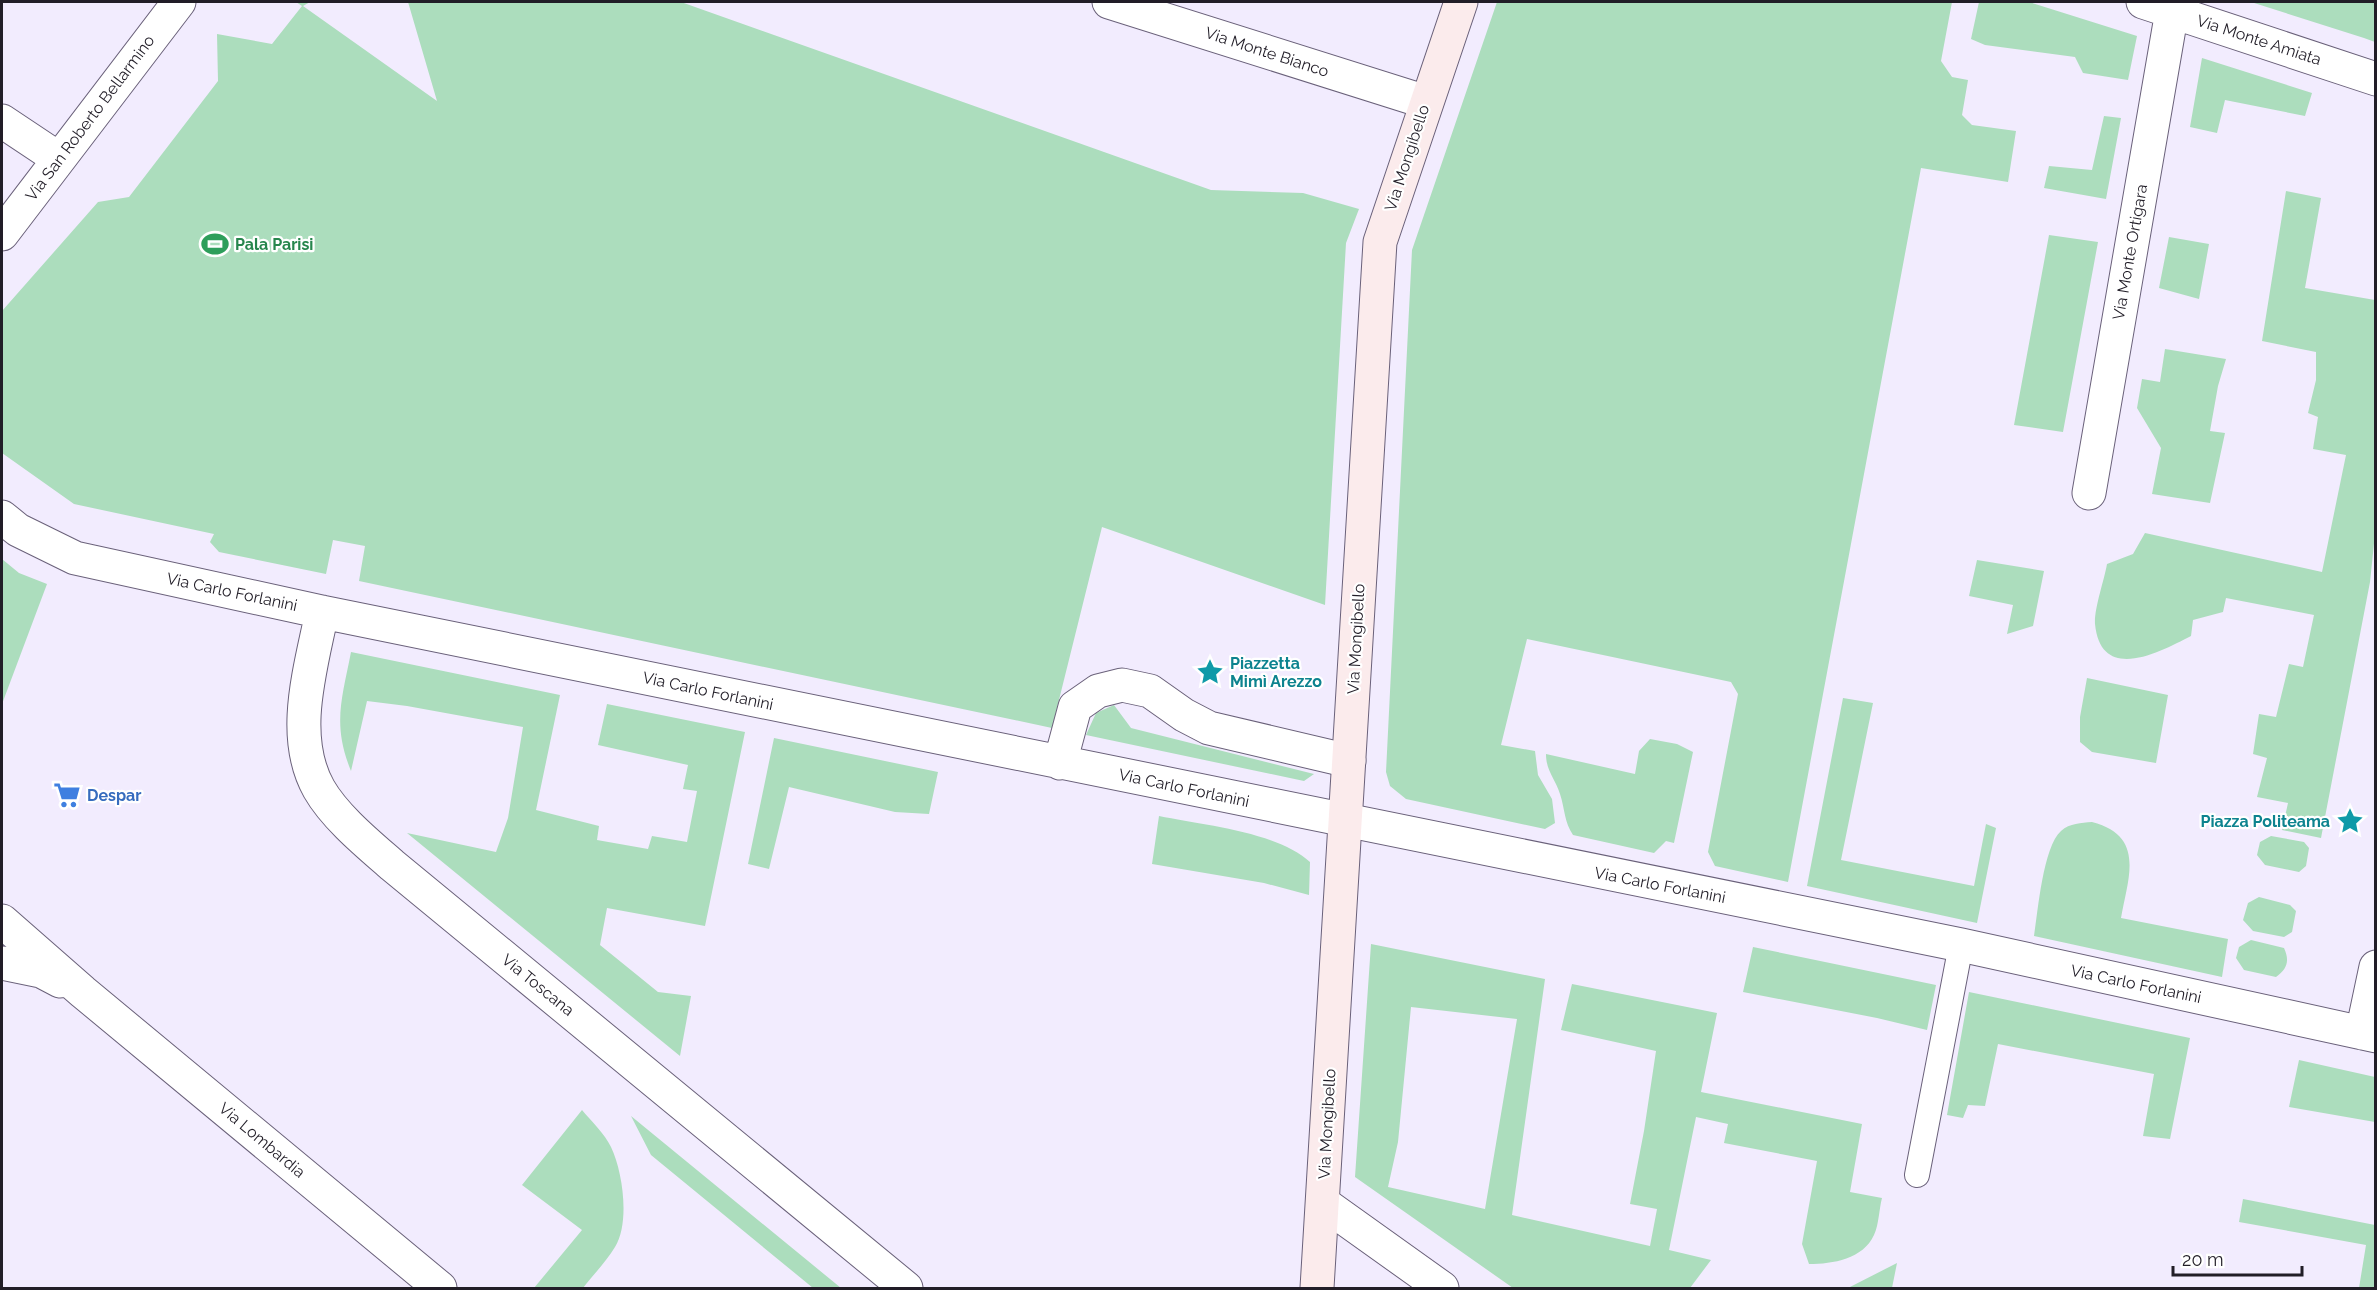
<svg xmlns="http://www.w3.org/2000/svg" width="2377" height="1290" font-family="Raleway,sans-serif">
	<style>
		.green { fill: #acddbd; fill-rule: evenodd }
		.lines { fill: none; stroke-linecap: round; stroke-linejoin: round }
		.lane-casing { stroke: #6a617a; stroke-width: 26 }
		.street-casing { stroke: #6a617a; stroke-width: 35 }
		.secondary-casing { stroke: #6a617a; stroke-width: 35 }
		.lane { stroke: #fff; stroke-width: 24 }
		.street { stroke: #fff; stroke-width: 33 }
		.secondary { stroke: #fbebec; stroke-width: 33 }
		.labels { text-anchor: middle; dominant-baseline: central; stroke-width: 4.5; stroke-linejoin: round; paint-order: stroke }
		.street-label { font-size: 16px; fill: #211d27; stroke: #fff }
		.leisure-label { font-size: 16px; font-weight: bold; fill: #27864d; stroke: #fff; text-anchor: start }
		.culture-label { font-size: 16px; font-weight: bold; fill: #0d838f; stroke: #fff; text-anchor: start }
		.shop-label { font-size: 16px; font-weight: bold; fill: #366cbe; stroke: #fff; text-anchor: start }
	</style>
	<rect width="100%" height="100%" fill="#f2ecfe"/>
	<path class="green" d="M 296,2 L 310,2 L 303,6 L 437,101 L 408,2 L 681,2 L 1211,190 L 1303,193 L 1359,209 L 1346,243 L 1325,605 L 1102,527 L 1052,728 L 359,581 L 365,546 L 333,540 L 326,574 L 219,552 L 210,542 L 214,534 L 74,504 L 2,453 L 2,311 L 98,202 L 129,197 L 218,81 L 217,34 L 272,44 L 302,6 Z
		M 1497,2 L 1952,2 L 1941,61 L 1952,77 L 1968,80 L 1962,115 L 1972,125 L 2016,131 L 2008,182 L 1921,168 L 1788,882 L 1715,866 L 1708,852 L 1738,694 L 1731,682 L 1527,639 L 1501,745 L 1535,751 L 1538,775 L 1552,799 L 1555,823 L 1545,829 L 1406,799 L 1390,786 L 1386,772 L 1412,250 Z
		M 1979,2 L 2029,2 L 2137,36 L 2128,80 L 2083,73 L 2075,57 L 1985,45 L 1971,39 Z
		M 2251,2 L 2375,2 L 2375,42 L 2364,38 Z
		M 2202,58 L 2312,93 L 2305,116 L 2225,100 L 2217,133 L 2190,127 Z
		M 2104,116 L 2121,118 L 2106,199 L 2044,188 L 2049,166 L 2092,170 Z
		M 2286,191 L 2321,198 L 2305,288 L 2375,300 L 2375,534 L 2370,582 L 2321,838 L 2282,830 L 2288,803 L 2257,797 L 2267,758 L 2253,754 L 2259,714 L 2276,717 L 2289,664 L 2303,667 L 2314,615 L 2226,598 L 2223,612 L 2193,620 L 2191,636 C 2160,652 2101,684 2095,624 C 2094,609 2104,581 2107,564 L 2133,554 L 2145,533 L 2322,572 L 2346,455 L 2313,449 L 2318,417 L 2308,413 L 2316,380 L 2316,352 L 2262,341 Z
		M 2049,235 L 2098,242 L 2063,432 L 2014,425 Z
		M 2169,237 L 2209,244 L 2199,299 L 2159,288 Z
		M 2165,349 L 2226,359 L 2218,386 L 2210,431 L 2225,433 L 2210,503 L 2152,494 L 2161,448 L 2137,408 L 2142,379 L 2160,382 Z
		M 2,559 L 19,573 L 47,584 L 2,704 Z
		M 1977,560 L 2044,571 L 2033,626 L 2007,634 L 2013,605 L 1969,596 Z
		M 351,652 L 560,695 L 536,810 L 599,826 L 597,840 L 648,849 L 652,836 L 687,842 L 697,791 L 683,789 L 688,765 L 598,745 L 607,704 L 745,732 L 705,926 L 607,908 L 600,945 L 658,992 L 691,996 L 680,1056 L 407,833 L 496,852 L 508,818 L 523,727 L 407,706 L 367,701 L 351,771 C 332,724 342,699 351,652 Z
		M 2087,678 L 2168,695 L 2156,763 L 2092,752 L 2080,742 L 2080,717 Z
		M 1843,698 L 1873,703 L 1841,860 L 1974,886 L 1986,824 L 1996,828 L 1977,923 L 1807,886 Z
		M 1114,705 L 1131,728 L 1314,774 L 1304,781 L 1086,735 L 1096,713 Z
		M 774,738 L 938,772 L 929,814 L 895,812 L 789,787 L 769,869 L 748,864 Z
		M 1650,739 L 1677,744 L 1693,752 L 1674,843 L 1666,841 L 1654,853 L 1573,835 C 1564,822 1565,809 1560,794 C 1555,778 1546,771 1546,754 L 1635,774 L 1639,751 Z
		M 1159,816 C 1203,825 1278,832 1310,862 L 1309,895 L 1264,883 L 1152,864 Z
		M 2092,822 C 2146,836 2128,878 2121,918 L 2228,939 L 2222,977 L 2034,936 C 2038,911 2043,847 2061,831 C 2070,823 2081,823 2092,822 Z
		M 2271,836 L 2304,842 L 2309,848 L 2306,866 L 2299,872 L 2265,865 L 2257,855 L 2260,842 Z
		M 2259,897 L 2290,905 L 2296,911 L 2292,932 L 2284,937 L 2253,931 L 2243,920 L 2248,903 Z
		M 2251,940 L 2284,948 C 2290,961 2287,969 2276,977 L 2244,970 L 2236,958 L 2239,947 Z
		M 1371,944 L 1545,979 L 1512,1215 L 1650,1246 L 1657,1209 L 1630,1204 L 1644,1131 L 1656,1051 L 1561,1030 L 1572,984 L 1717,1013 L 1701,1092 L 1862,1124 L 1850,1192 L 1882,1198 C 1879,1209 1879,1224 1874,1235 C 1863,1259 1833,1264 1809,1264 L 1802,1244 L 1817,1161 L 1724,1143 L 1728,1124 L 1696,1117 L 1669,1250 L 1711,1260 L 1690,1288 L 1513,1288 L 1355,1177 ZM 1411,1007 L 1517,1019 L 1485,1209 L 1388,1187 L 1398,1142 Z
		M 1753,947 L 1936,985 L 1927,1030 L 1877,1018 L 1743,992 Z
		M 1969,992 L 2190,1038 L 2170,1139 L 2143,1136 L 2154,1074 L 1998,1044 L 1985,1106 L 1968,1105 L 1963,1118 L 1947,1115 Z
		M 2299,1060 L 2375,1077 L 2375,1122 L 2289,1107 Z
		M 582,1110 C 591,1121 605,1134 611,1147 C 623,1172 630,1223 615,1247 C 606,1262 593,1275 583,1288 L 534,1288 L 582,1230 L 522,1185 Z
		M 631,1116 L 841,1288 L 813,1288 L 651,1155 Z
		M 2243,1199 L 2375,1225 L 2375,1288 L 2359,1288 L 2366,1245 L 2239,1222 Z
		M 1897,1263 L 1892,1288 L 1848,1288 Z"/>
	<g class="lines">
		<defs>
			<path id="lane" d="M 1917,1175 L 1961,945"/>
			<path id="street" d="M 1109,2 L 1426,102
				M 2143,2 L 2376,79
				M 2,121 L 59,159
				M 2,234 L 179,2
				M 2089,493 L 2172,11
				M 2,517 L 18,530 L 75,558 L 322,612 L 1961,945 L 2376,1036
				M 322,612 C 311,668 289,736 319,789 C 335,817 368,844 392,865 L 906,1288
				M 1060,763 L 1075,707 L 1098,691 L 1122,685 L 1150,691 L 1184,715 L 1209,728 L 1349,761
				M 2,921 L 83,992 L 440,1288
				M 2,963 L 41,971 L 60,981
				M 2362,1033 L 2376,967
				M 1323,1203 L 1442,1288"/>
			<path id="secondary" d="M 1317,1288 L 1380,242 L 1461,2"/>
		</defs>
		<use href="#lane" class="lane-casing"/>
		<use href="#street" class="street-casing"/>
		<use href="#secondary" class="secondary-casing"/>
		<use href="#lane" class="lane"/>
		<use href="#street" class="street"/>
		<use href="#secondary" class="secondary"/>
	</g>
	<defs>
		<symbol id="stadium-bare" viewBox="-9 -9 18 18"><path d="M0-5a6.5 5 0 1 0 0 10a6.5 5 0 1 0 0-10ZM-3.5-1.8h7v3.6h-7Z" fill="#2e9e5b" stroke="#fff" stroke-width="2.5" paint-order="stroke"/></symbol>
		<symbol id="sight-bare" viewBox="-9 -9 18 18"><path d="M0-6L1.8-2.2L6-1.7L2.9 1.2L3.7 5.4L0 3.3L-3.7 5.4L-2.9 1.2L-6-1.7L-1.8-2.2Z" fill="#0f9aa8" stroke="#fff" stroke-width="2.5" paint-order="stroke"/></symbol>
		<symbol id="supermarket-bare" viewBox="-9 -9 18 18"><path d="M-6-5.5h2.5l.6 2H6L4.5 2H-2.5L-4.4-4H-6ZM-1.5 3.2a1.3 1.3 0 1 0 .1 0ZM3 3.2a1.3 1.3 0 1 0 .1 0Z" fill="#3f7fe0" stroke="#fff" stroke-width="2.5" paint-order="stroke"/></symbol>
	</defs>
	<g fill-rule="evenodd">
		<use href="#stadium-bare" x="196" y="225" width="38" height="38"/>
		<use href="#sight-bare" x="1191" y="653" width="38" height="38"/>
		<use href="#supermarket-bare" x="48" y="776" width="38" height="38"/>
		<use href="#sight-bare" x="2331" y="802" width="38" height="38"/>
	</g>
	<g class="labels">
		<g class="street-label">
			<text transform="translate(2259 40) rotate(18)">Via Monte Amiata</text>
			<text transform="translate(1267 52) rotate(18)">Via Monte Bianco</text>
			<text transform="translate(90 118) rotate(-53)">Via San Roberto Bellarmino</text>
			<text transform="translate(1407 158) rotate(-72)">Via Mongibello</text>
			<text transform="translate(2130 252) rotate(-80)">Via Monte Ortigara</text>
			<text transform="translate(232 592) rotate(12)">Via Carlo Forlanini</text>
			<text transform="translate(1356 639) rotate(-87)">Via Mongibello</text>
			<text transform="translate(708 691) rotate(12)">Via Carlo Forlanini</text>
			<text transform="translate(1184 788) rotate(12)">Via Carlo Forlanini</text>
			<text transform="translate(1660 885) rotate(11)">Via Carlo Forlanini</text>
			<text transform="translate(2136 984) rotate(12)">Via Carlo Forlanini</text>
			<text transform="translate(538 985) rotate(39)">Via Toscana</text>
			<text transform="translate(1327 1124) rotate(-87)">Via Mongibello</text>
			<text transform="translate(262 1140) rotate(40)">Via Lombardia</text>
		</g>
		<g class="leisure-label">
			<text x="235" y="244">Pala Parisi</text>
		</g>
		<g class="culture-label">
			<text x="1230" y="663">Piazzetta<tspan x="1230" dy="18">Mimì Arezzo</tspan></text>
			<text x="2330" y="821" text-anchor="end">Piazza Politeama</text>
		</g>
		<g class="shop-label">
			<text x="87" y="795">Despar</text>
		</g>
	</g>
	<rect width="2377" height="1290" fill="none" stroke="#211d27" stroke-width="6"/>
	<path d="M2173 1266v9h129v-9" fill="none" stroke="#211d27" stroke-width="3"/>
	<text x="2182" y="1266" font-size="18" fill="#211d27" stroke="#ffffff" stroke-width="4.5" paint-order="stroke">20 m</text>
</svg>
